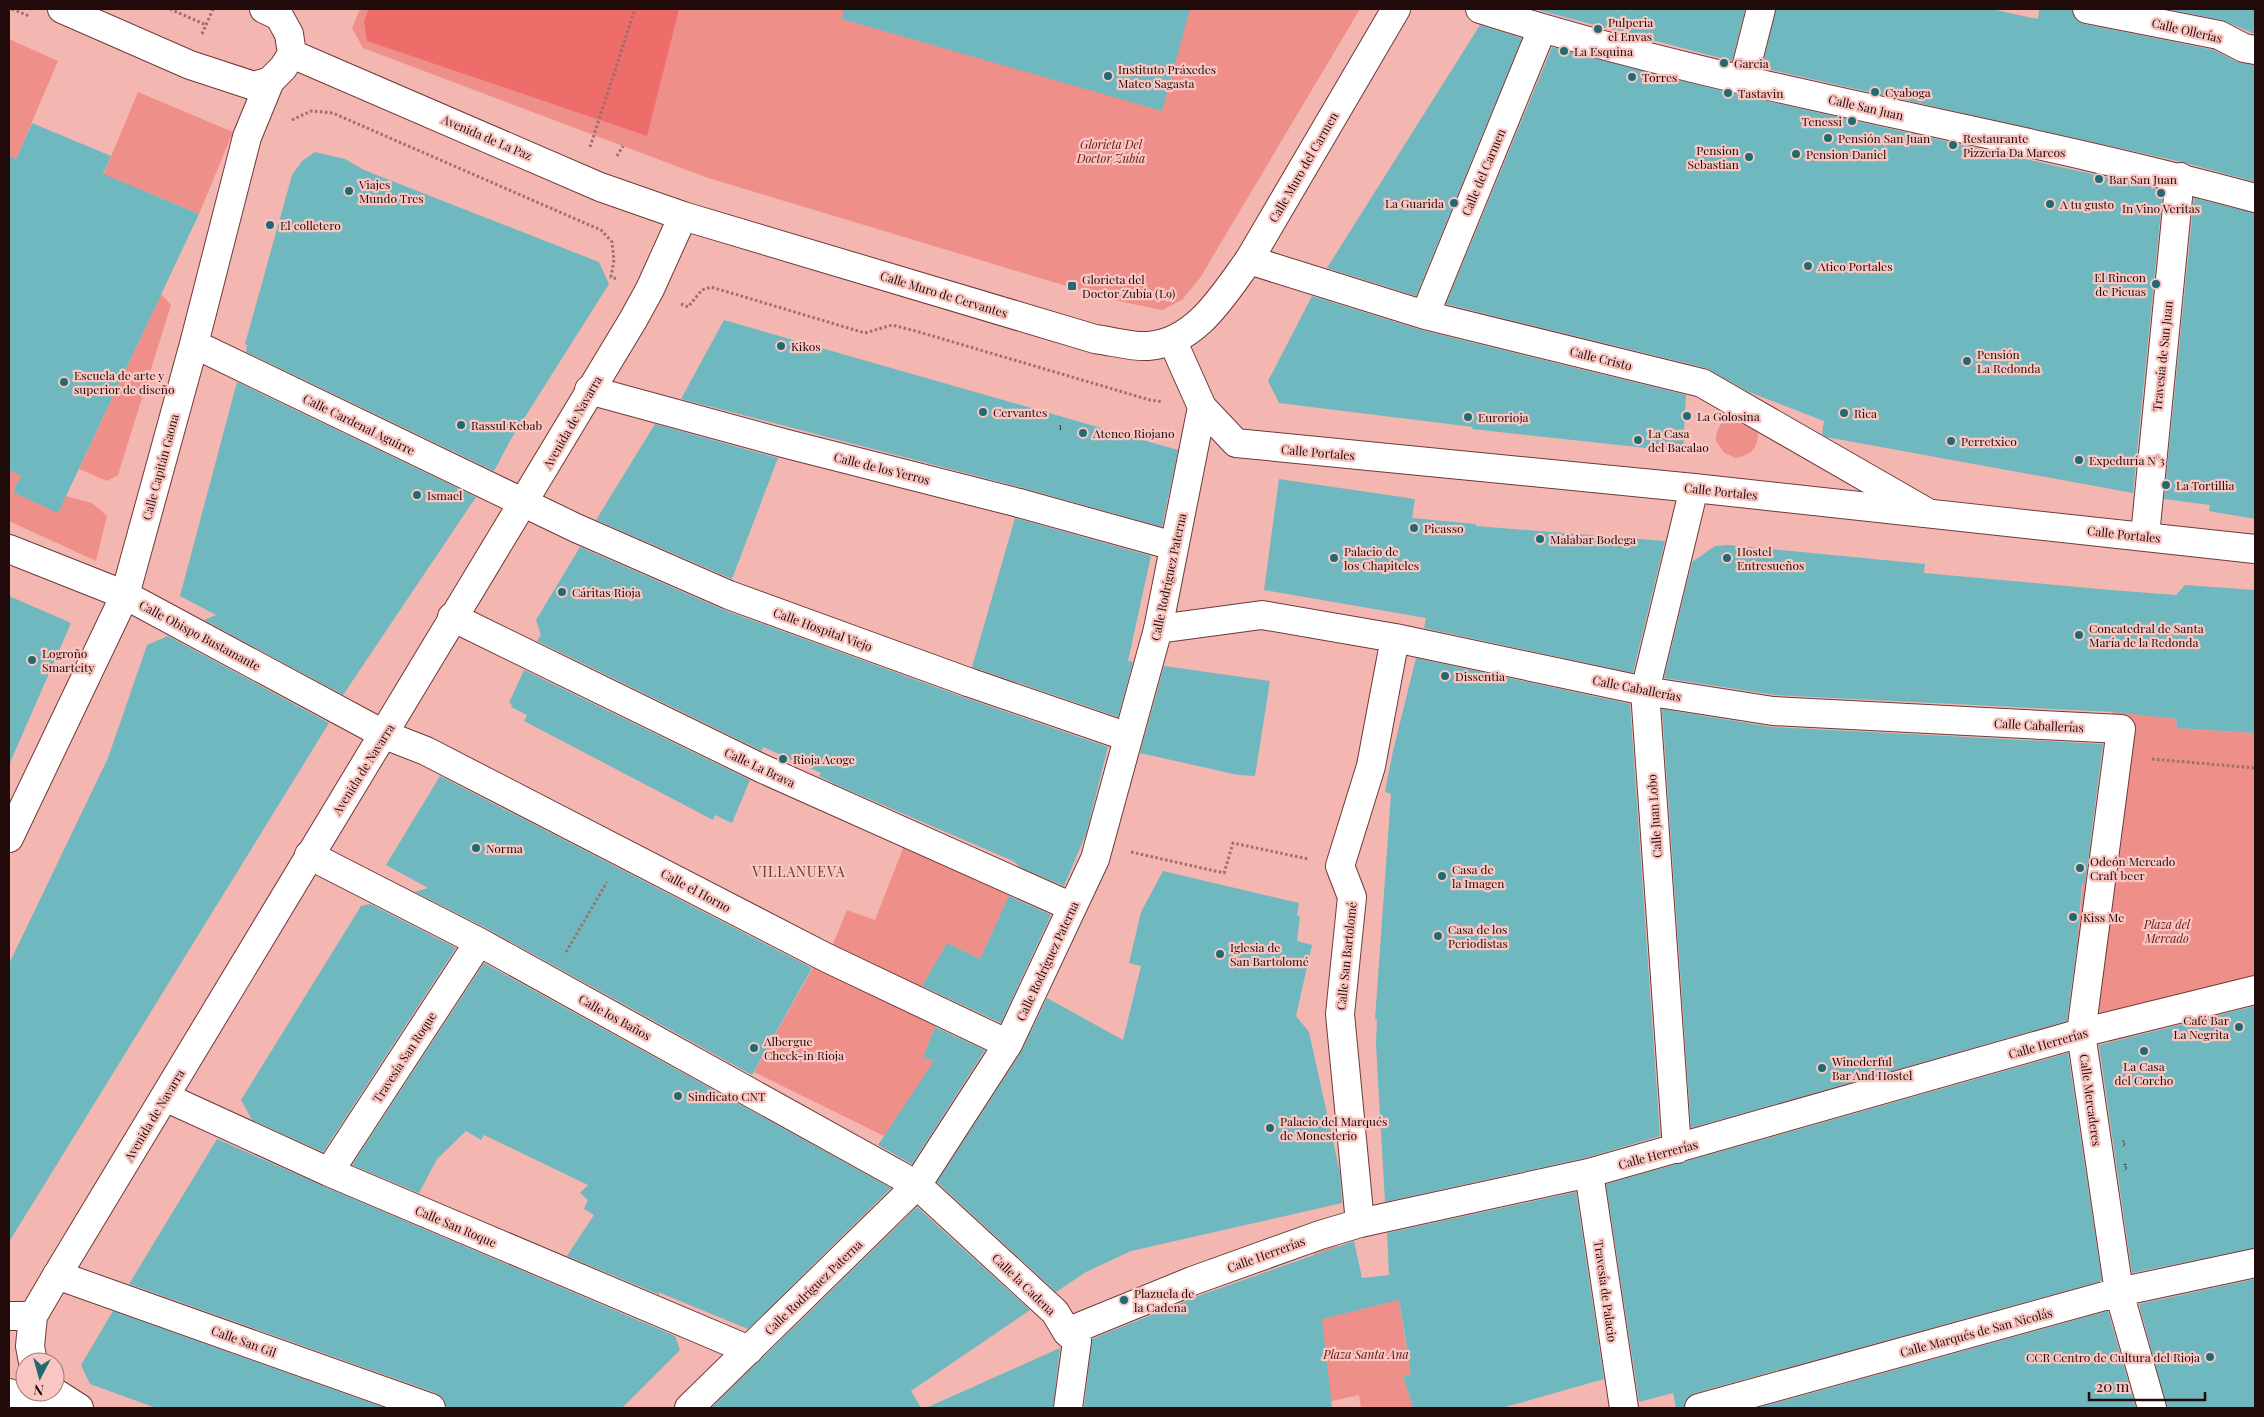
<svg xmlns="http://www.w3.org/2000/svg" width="2264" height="1417" font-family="'Playfair Display',serif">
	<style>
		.green { fill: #ef8f8a }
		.forest { fill: #ee6c69 }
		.building { fill: #6fb8bf }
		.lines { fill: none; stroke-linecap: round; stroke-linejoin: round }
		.pedestrian-casing { stroke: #6e3a38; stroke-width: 30 }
		.minor-casing { stroke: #6e3a38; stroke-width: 30 }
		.secondary-casing { stroke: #6e3a38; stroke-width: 30 }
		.path { stroke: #9d706d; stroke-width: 3; stroke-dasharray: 2.5 2.5; stroke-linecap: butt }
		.pedestrian { stroke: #fff; stroke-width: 28 }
		.minor { stroke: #fff; stroke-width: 28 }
		.secondary { stroke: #fff; stroke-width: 28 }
		.poi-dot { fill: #1f6b71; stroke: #f9c6c2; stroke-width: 2 }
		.labels { text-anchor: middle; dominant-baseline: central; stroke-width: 4.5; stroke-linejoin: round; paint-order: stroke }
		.number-label { font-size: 10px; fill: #343637 }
		.poi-label { font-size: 12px; fill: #200b0a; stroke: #f9c6c2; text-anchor: start }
		.street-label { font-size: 12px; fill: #200b0a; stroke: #f9c6c2 }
		.park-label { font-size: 12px; font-style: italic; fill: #641116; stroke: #f9c6c2 }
		.neighbourhood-label { font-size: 14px; letter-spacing: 1px; fill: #6c3836; stroke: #f9c6c2 }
	</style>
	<rect width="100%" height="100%" fill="#f4b6b1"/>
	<path class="green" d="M 360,9 L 1360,9 L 1200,278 L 1182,300 L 1162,310 L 1113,300 L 708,178 L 363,48 L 352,28 Z
		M 9,39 L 58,61 L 16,159 L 9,156 Z
		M 138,92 L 233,132 L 199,214 L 149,193 L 97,190 Z
		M 161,294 L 171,305 L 118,475 L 107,481 L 79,469 Z
		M 1734,416 L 1757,429 C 1760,445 1753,455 1736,458 L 1724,453 L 1716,441 C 1716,428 1721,420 1734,416 Z
		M 9,470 L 21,476 L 13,492 L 58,512 L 66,496 L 92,503 L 107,516 L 96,561 L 9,521 Z
		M 2113,709 L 2167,713 L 2167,718 L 2177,719 L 2176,728 L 2255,733 L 2255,1004 L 2110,1042 L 2081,1033 L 2077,1029 L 2077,944 L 2083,883 L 2086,883 L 2091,852 L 2089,851 L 2098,823 Z
		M 904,846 L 1012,891 L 980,959 L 947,943 L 918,993 L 831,949 L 847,910 L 875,920 Z
		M 814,966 L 921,1018 L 938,1020 L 923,1057 L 944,1065 L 917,1087 L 884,1136 L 754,1072 Z
		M 1337,1242 L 1350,1312 L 1399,1300 L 1406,1347 L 1443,1343 L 1509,1351 L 1403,1376 L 1413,1408 L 1361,1408 L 1359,1395 L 1300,1408 L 1193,1408 L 1190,1383 L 1325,1352 L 1313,1249 Z"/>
	<path class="forest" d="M 369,9 L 679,9 L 647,136 L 367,41 L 364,21 Z"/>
	<path class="building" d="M 844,9 L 1190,9 L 1162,111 L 842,19 Z
		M 1534,9 L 1745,9 L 1732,61 Z
		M 1776,9 L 1991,9 L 2038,19 L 2039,9 L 2072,9 L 2076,20 L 2084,24 L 2214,50 L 2237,62 L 2255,65 L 2255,182 L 2182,162 L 1762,68 Z
		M 2167,9 L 2255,9 L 2255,34 L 2222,20 Z
		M 1480,25 L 1522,38 L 1416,296 L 1327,268 Z
		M 1552,47 L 1740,95 L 2163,190 L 2133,493 L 1826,437 L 1822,434 L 1824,421 L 1749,392 L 1706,368 L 1446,304 Z
		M 32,123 L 111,156 L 103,174 L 199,214 L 58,513 L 13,492 L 21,476 L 9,470 L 9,156 L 16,159 Z
		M 315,152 L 345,159 L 364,170 L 599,262 L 609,284 L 511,439 L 494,471 L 246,352 L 247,345 L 245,344 L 292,175 L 302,161 Z
		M 2194,198 L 2255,213 L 2255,519 L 2209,511 L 2210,505 L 2164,499 Z
		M 1312,296 L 1421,330 L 1686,395 L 1683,452 L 1472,429 L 1473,427 L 1279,403 L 1268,381 Z
		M 724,320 L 1178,450 L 1162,527 L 1023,488 L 681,399 Z
		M 237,382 L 476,497 L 343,695 L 204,620 L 216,615 L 180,596 Z
		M 655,424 L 778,458 L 732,579 L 596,520 Z
		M 1279,479 L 1415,499 L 1412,518 L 1476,524 L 1476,526 L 1665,541 L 1633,673 L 1424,628 L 1426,618 L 1264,590 Z
		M 1015,518 L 1151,556 L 1128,661 L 1133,662 L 1118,717 L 972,667 Z
		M 1729,545 L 1925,564 L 1924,573 L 2110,590 L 2176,595 L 2185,585 L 2255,590 L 2255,733 L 2176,728 L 2177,719 L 2114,712 L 1775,695 L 1664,678 L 1692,562 L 1715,546 Z
		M 580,547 L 724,610 L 963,697 L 1108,747 L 1086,834 L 1064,886 L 1022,868 L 1013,861 L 839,786 L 819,776 L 821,773 L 763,747 L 762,751 L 537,641 L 541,635 L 536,620 Z
		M 9,596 L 71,623 L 9,765 Z
		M 168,636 L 329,723 L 9,1242 L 9,964 L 108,758 L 147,645 Z
		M 1416,658 L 1630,704 L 1660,1136 L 1585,1158 L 1385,1202 L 1376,1045 L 1377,1019 L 1375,1019 L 1391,794 L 1385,792 L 1393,751 Z
		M 1164,666 L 1270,681 L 1255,776 L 1238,775 L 1140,753 Z
		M 524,670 L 750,780 L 732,823 L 715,815 L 713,820 L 524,721 L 527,715 L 511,707 L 512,704 L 509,703 Z
		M 1662,709 L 1772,727 L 2103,744 L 2085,884 L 2082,883 L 2077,946 L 2067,1021 L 1691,1128 Z
		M 440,776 L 812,968 L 752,1075 L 486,928 L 415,892 L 428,888 L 386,865 Z
		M 1163,871 L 1299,903 L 1297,916 L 1300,916 L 1297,941 L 1312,945 L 1296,1016 L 1309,1032 L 1340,1173 L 1342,1203 L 1131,1251 L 1086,1272 L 1056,1292 L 937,1182 L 1021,1052 L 1047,998 L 1123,1040 L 1141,966 L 1129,963 L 1141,912 Z
		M 1009,896 L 1051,915 L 1001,1023 L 922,986 L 947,943 L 980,959 Z
		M 370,904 L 456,948 L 323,1152 L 252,1120 L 241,1100 L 361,906 Z
		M 484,963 L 891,1188 L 748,1329 L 658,1292 L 660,1295 L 567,1256 L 594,1215 L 584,1209 L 588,1200 L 580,1193 L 588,1185 L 484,1135 L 481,1140 L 466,1131 L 437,1159 L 419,1193 L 352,1165 Z
		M 2255,1006 L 2255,1248 L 2132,1273 L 2099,1045 Z
		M 935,1027 L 985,1050 L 912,1164 L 878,1145 L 934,1061 L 923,1057 Z
		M 2068,1053 L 2102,1281 L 1695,1393 L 1688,1397 L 1684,1408 L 1676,1408 L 1673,1393 L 1639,1402 L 1606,1184 Z
		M 217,1139 L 323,1186 L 675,1336 L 680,1350 L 622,1408 L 446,1408 L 443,1398 L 436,1393 L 129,1284 Z
		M 1576,1192 L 1604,1379 L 1502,1408 L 1413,1408 L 1403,1376 L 1411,1374 L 1399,1300 L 1322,1319 L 1332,1408 L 1084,1408 L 1092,1339 L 1198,1296 L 1354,1241 L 1362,1278 L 1389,1275 L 1387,1233 Z
		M 917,1207 L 1030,1310 L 911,1391 L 921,1408 L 711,1408 Z
		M 2255,1279 L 2255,1408 L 2167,1408 L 2139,1304 Z
		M 113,1311 L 385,1408 L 156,1408 L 90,1384 L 81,1365 Z
		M 2108,1311 L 2136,1408 L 1757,1408 Z
		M 1060,1348 L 1053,1408 L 926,1408 Z"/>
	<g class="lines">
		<defs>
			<path id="pedestrian" d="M 1480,9 C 1733,90 1999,128 2255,198
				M 2087,9 L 2219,35 L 2244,48 L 2255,50
				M 1743,80 L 1761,9
				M 1249,260 L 1425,315 L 1702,383 L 1928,513
				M 1425,315 L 1542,29
				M 1019,503 L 1174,546
				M 2145,536 L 2180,177
				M 1158,629 L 1262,615 L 1395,638 L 1645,691 L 1773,711 L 2121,729 L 2081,1033 L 2119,1292 L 2152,1408
				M 968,682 L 1128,737
				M 1677,1149 L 1645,691 L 1694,488
				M 1589,1173 L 1624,1408
				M 917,1185 L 1055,1312 L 1067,1332 L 1077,1341 L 1068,1408
				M 1360,1223 L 1340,1014 L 1352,897 L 1340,866 L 1371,766 L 1395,638
				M 1067,1332 L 1192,1281 L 1320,1235 L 1360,1223 L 1589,1173 L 2081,1033 L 2255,990
				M 1699,1408 L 2119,1292 L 2255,1263"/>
			<path id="minor" d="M 1173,342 L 1202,407 L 1236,443 L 1694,488 L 2255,549
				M 194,344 L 576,528 L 729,595 L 968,682
				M 589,390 L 787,444 L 1019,503
				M 9,549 L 125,595 L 385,735 L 426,751 L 827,958 L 1008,1044
				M 452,617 L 761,768 L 1072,907
				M 9,838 L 125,595 L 194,344 L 247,137 L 270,81
				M 309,855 L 479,942 L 917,1185
				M 165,1097 L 329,1172 L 749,1350
				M 329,1172 L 479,942
				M 57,1275 L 431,1408
				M 689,1408 L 917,1185 L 1008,1044 L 1095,859 L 1158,629 L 1202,407"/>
			<path id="secondary" d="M 62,9 L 190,65 L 254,86 L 270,81 L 283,68 L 292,54 L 289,34 L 279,16 L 264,9
				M 292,54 L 600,187 L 683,216 L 1095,339 C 1112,341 1131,347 1148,346 C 1196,343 1224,294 1249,260 L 1396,9
				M 9,1316 L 33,1316
				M 33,1362 L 30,1346 L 33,1316 L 57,1275 L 633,320 L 650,289 L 683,216
				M 54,1392 L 79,1408
				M 9,1393 L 45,1408"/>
		</defs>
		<use href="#pedestrian" class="pedestrian-casing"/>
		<use href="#minor" class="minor-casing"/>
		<use href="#secondary" class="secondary-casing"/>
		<path class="path" d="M 12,9 L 29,16
			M 170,9 L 206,25
			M 202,34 L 213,9
			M 292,120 L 311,111 L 333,113 L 601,230 L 612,242 L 614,260 L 611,277 L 617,279
			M 590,147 L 635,9
			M 617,156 L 623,146
			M 681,304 L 688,307 L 702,290 L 711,287 L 865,333 L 892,325 L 919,332 L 1150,400 L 1163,402
			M 2152,759 L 2255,768
			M 1131,852 L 1224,873 L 1233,843 L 1308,859
			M 566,952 L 607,882"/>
		<use href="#pedestrian" class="pedestrian"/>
		<use href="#minor" class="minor"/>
		<use href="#secondary" class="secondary"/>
	</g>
	<g class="poi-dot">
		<circle cx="1598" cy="29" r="5"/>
		<circle cx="1564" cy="51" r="5"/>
		<circle cx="1724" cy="63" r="5"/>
		<circle cx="1108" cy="76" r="5"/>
		<circle cx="1632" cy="77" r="5"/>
		<circle cx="1875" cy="92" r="5"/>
		<circle cx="1728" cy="93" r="5"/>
		<circle cx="1852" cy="121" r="5"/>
		<circle cx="1828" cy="138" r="5"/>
		<circle cx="1953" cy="145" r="5"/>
		<circle cx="1796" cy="154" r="5"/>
		<circle cx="1749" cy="157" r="5"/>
		<circle cx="2099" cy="179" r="5"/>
		<circle cx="349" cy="191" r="5"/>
		<circle cx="2161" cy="193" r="5"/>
		<circle cx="1454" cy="203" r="5"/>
		<circle cx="2050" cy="204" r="5"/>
		<circle cx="270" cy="225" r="5"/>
		<circle cx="1808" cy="266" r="5"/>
		<circle cx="2156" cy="284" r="5"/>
		<rect x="1067" y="281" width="10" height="10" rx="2.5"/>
		<circle cx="781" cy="346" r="5"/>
		<circle cx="1967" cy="361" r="5"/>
		<circle cx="64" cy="382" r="5"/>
		<circle cx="983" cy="412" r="5"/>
		<circle cx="1844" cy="413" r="5"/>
		<circle cx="1687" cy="416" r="5"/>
		<circle cx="1468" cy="417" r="5"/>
		<circle cx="461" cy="425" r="5"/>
		<circle cx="1083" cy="433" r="5"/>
		<circle cx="1638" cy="440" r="5"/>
		<circle cx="1951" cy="441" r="5"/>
		<circle cx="2079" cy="460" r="5"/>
		<circle cx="2166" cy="485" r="5"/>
		<circle cx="417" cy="495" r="5"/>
		<circle cx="1414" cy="528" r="5"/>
		<circle cx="1540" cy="539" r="5"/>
		<circle cx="1334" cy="558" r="5"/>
		<circle cx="1727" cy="558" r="5"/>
		<circle cx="562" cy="592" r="5"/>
		<circle cx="2079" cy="635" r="5"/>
		<circle cx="32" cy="660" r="5"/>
		<circle cx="1445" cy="676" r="5"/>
		<circle cx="783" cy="759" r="5"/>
		<circle cx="476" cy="848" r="5"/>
		<circle cx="2080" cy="868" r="5"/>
		<circle cx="1442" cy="876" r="5"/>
		<circle cx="2073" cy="917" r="5"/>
		<circle cx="1438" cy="936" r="5"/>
		<circle cx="1220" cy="954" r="5"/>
		<circle cx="2239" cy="1027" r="5"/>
		<circle cx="754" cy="1048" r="5"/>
		<circle cx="2144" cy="1051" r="5"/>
		<circle cx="1822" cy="1068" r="5"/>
		<circle cx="678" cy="1096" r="5"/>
		<circle cx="1270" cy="1128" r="5"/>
		<circle cx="1124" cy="1300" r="5"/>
		<circle cx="2210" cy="1357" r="5"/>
	</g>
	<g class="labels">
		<g class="number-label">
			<text x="1060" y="426">1</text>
			<text x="2123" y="1141">3</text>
			<text x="2125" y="1165">5</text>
		</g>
		<g class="poi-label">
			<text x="1608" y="22">Pulperia<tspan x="1608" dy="14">el Envas</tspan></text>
			<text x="1574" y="51">La Esquina</text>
			<text x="1734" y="63">Garcia</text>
			<text x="1118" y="69">Instituto Práxedes<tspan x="1118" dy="14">Mateo Sagasta</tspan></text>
			<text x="1642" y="77">Torres</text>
			<text x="1885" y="92">Cyaboga</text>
			<text x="1738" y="93">Tastavin</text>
			<text x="1842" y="121" text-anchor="end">Tenessi</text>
			<text x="1838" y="138">Pensión San Juan</text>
			<text x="1963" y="138">Restaurante<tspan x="1963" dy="14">Pizzeria Da Marcos</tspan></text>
			<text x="1739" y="150" text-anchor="end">Pension<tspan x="1739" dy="14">Sebastian</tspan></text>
			<text x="1806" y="154">Pension Daniel</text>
			<text x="2109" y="179">Bar San Juan</text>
			<text x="359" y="184">Viajes<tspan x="359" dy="14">Mundo Tres</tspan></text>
			<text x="1444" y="203" text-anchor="end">La Guarida</text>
			<text x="2060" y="204">A tu gusto</text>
			<text x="2161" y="208" text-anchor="middle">In Vino Veritas</text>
			<text x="280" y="225">El colletero</text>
			<text x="1818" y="266">Atico Portales</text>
			<text x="2146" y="277" text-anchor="end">El Rincon<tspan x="2146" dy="14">de Picuas</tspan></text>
			<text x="1082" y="279">Glorieta del<tspan x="1082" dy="14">Doctor Zubía (L9)</tspan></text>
			<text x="791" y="346">Kikos</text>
			<text x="1977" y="354">Pensión<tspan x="1977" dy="14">La Redonda</tspan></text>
			<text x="74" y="375">Escuela de arte y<tspan x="74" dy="14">superior de diseño</tspan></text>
			<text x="993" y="412">Cervantes</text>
			<text x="1854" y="413">Rica</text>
			<text x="1697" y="416">La Golosina</text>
			<text x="1478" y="417">Eurorioja</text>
			<text x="471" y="425">Rassul Kebab</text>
			<text x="1093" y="433">Ateneo Riojano</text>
			<text x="1648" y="433">La Casa<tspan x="1648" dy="14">del Bacalao</tspan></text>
			<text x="1961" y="441">Perretxico</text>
			<text x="2089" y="460">Expeduría N°3</text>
			<text x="2176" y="485">La Tortillia</text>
			<text x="427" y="495">Ismael</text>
			<text x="1424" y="528">Picasso</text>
			<text x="1550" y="539">Malabar Bodega</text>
			<text x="1344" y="551">Palacio de<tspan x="1344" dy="14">los Chapiteles</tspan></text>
			<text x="1737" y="551">Hostel<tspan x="1737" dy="14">Entresueños</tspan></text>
			<text x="572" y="592">Cáritas Rioja</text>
			<text x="2089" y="628">Concatedral de Santa<tspan x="2089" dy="14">María de la Redonda</tspan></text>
			<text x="42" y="653">Logroño<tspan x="42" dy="14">Smartcity</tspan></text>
			<text x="1455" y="676">Dissentia</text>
			<text x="793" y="759">Rioja Acoge</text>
			<text x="486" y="848">Norma</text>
			<text x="2090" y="861">Odeón Mercado<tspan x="2090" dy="14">Craft beer</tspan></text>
			<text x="1452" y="869">Casa de<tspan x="1452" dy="14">la Imagen</tspan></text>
			<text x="2083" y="917">Kiss Me</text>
			<text x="1448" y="929">Casa de los<tspan x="1448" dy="14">Periodistas</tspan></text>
			<text x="1230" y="947">Iglesia de<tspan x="1230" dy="14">San Bartolomé</tspan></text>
			<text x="2229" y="1020" text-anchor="end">Café Bar<tspan x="2229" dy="14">La Negrita</tspan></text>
			<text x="764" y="1041">Albergue<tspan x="764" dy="14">Check-in Rioja</tspan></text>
			<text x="1832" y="1061">Winederful<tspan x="1832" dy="14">Bar And Hostel</tspan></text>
			<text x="2144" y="1066" text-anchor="middle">La Casa<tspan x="2144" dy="14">del Corcho</tspan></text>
			<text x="688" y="1096">Sindicato CNT</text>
			<text x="1280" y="1121">Palacio del Marqués<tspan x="1280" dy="14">de Monesterio</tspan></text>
			<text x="1134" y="1293">Plazuela de<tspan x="1134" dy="14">la Cadena</tspan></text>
			<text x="2200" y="1357" text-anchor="end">CCR Centro de Cultura del Rioja</text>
		</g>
		<g class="street-label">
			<text transform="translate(2187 30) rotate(13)">Calle Ollerías</text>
			<text transform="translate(1866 107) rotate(13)">Calle San Juan</text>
			<text transform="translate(487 137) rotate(23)">Avenida de La Paz</text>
			<text transform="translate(1303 167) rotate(-60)">Calle Muro del Carmen</text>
			<text transform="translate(1483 172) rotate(-67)">Calle del Carmen</text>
			<text transform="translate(944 294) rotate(17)">Calle Muro de Cervantes</text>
			<text transform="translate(2162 356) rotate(-84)">Travesía de San Juan</text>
			<text transform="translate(1601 358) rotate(14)">Calle Cristo</text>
			<text transform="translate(572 422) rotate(-60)">Avenida de Navarra</text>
			<text transform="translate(359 424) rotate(26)">Calle Cardenal Aguirre</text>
			<text transform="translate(1318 452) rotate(5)">Calle Portales</text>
			<text transform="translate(160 467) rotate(-75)">Calle Capitán Gaona</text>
			<text transform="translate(882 468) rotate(14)">Calle de los Yerros</text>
			<text transform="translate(1721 491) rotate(6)">Calle Portales</text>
			<text transform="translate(2124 534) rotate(6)">Calle Portales</text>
			<text transform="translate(1168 577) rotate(-78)">Calle Rodríguez Paterna</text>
			<text transform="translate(823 629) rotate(20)">Calle Hospital Viejo</text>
			<text transform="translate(200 635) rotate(28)">Calle Obispo Bustamante</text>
			<text transform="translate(1637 688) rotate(11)">Calle Caballerías</text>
			<text transform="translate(2039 725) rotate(3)">Calle Caballerías</text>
			<text transform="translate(760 767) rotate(25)">Calle La Brava</text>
			<text transform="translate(363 769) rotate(-58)">Avenida de Navarra</text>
			<text transform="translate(1654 816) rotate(-94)">Calle Juan Lobo</text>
			<text transform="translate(696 890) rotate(28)">Calle el Horno</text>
			<text transform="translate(1346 956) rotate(-84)">Calle San Bartolomé</text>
			<text transform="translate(1047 961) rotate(-65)">Calle Rodríguez Paterna</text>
			<text transform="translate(615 1017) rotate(29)">Calle los Baños</text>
			<text transform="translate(2048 1043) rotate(-16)">Calle Herrerías</text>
			<text transform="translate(404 1057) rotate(-57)">Travesía San Roque</text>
			<text transform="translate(2091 1100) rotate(82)">Calle Mercaderes</text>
			<text transform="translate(154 1115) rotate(-59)">Avenida de Navarra</text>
			<text transform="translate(1658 1154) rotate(-15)">Calle Herrerías</text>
			<text transform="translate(456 1226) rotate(23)">Calle San Roque</text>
			<text transform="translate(1266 1254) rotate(-20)">Calle Herrerías</text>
			<text transform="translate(1024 1284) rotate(44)">Calle la Cadena</text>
			<text transform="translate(813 1287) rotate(-44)">Calle Rodríguez Paterna</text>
			<text transform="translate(1606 1291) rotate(82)">Travesía de Palacio</text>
			<text transform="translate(1976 1332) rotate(-15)">Calle Marqués de San Nicolás</text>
			<text transform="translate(244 1341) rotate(20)">Calle San Gil</text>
		</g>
		<g class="park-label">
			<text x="1111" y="144">Glorieta Del<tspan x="1111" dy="14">Doctor Zubía</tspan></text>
			<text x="2167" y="924">Plaza del<tspan x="2167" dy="14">Mercado</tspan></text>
			<text x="1366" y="1354">Plaza Santa Ana</text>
		</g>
		<g class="neighbourhood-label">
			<text x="799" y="871">VILLANUEVA</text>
		</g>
	</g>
	<rect width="2264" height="1417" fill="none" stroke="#200b0a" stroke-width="20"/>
	<g transform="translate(40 1377) rotate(186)"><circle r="24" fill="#f9c6c2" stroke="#a27b78"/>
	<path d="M0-4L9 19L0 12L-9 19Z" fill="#1f6b71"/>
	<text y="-8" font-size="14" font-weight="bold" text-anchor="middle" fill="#200b0a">N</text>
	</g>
	<path d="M2089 1392v8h116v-8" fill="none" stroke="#200b0a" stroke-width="2.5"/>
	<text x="2096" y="1392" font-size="15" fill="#200b0a" stroke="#f9c6c2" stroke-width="4" paint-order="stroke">20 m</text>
</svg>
